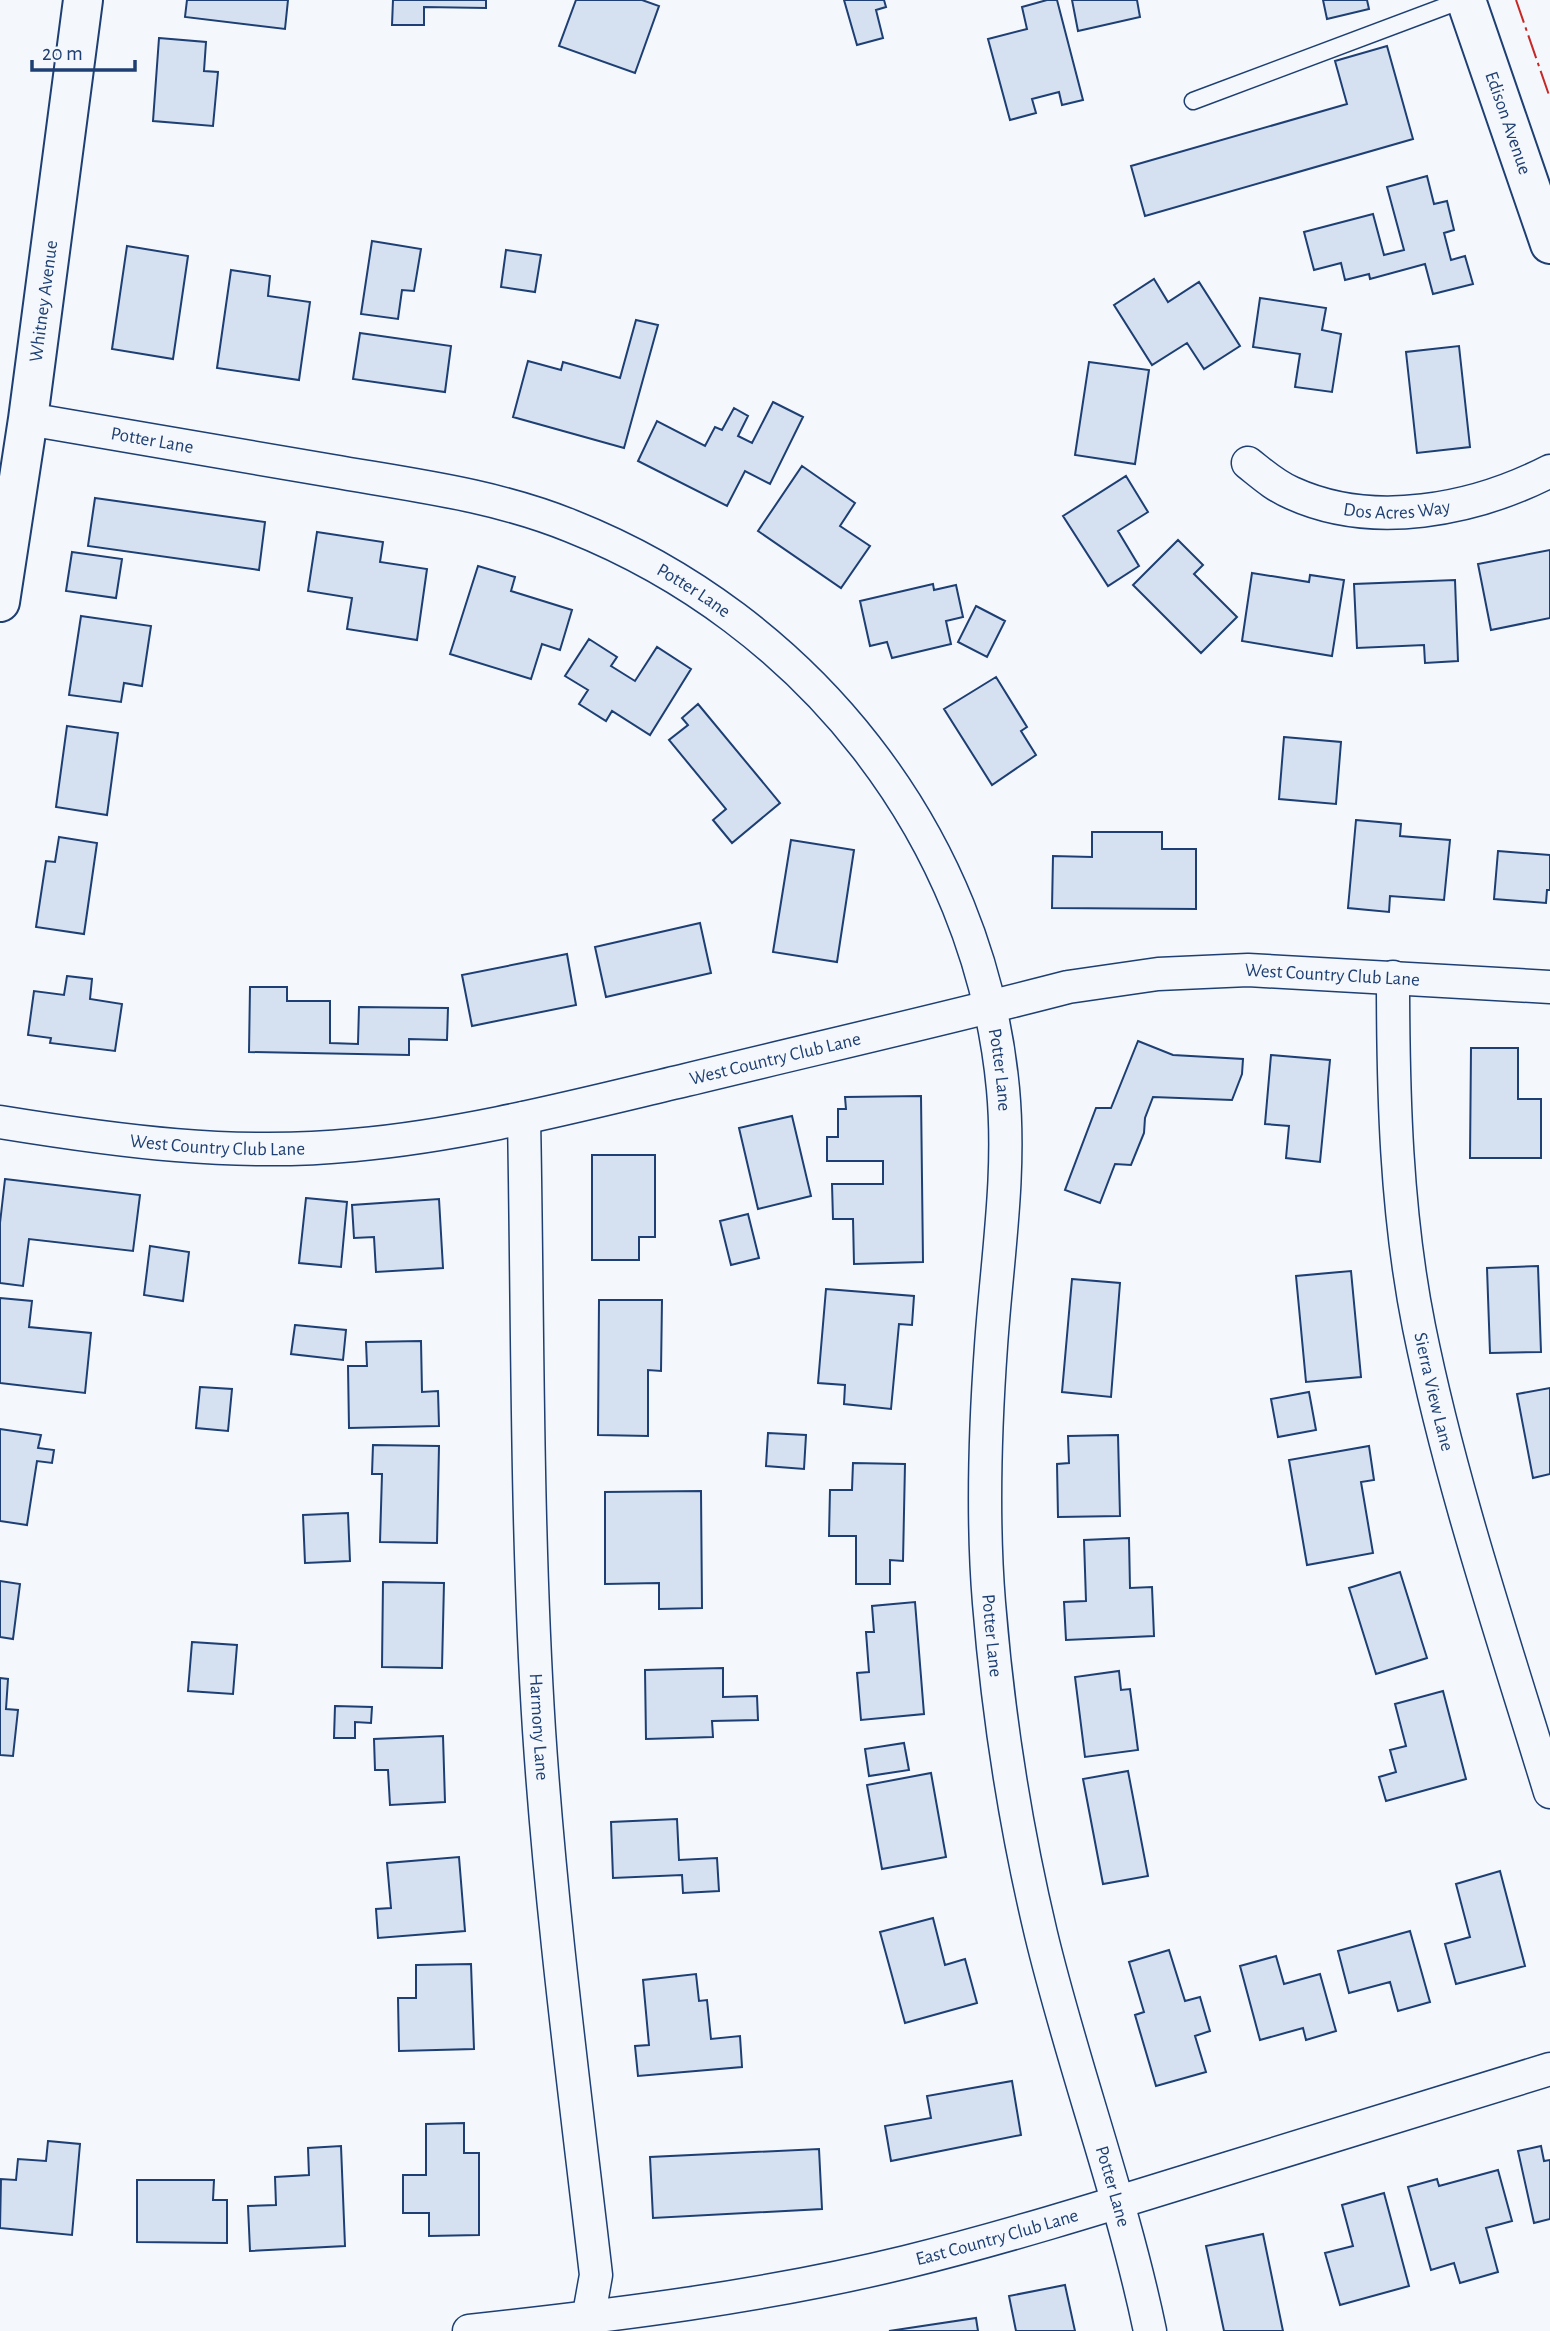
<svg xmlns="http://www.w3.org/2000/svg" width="1550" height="2331" font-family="'Alegreya Sans',sans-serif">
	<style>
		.building { fill: #d5e0f0; stroke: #1d3f73; stroke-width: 2 }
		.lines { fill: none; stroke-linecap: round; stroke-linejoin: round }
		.lane-casing { stroke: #1d3f73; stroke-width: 19 }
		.street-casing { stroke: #1d3f73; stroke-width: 35 }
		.secondary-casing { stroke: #1d3f73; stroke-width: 42 }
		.lane { stroke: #f4f7fb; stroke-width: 16 }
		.street { stroke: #f4f7fb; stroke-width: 32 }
		.secondary { stroke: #f4f7fb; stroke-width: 38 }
		.power { stroke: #c62828; stroke-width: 2; stroke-dasharray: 24 5 3.5 5; stroke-linecap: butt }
		.labels { text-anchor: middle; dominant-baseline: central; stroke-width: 5; stroke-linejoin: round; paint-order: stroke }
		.street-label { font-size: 19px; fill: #1d3f73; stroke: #f4f7fb }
	</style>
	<rect width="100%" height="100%" fill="#f4f7fb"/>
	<path class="building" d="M 187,0 L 288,0 L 285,29 L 185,17 Z
		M 393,0 L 486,0 L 486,8 L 424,7 L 424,25 L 392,25 Z
		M 576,0 L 642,0 L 659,6 L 635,73 L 559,46 Z
		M 844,0 L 884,0 L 886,7 L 876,10 L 883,38 L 857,45 Z
		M 1047,0 L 1057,0 L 1083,100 L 1062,105 L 1059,92 L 1032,99 L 1036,113 L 1010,120 L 988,39 L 1027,29 L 1022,7 Z
		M 1072,0 L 1137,0 L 1140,17 L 1078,31 Z
		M 1323,0 L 1367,0 L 1369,9 L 1327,19 Z
		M 159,38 L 206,42 L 204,71 L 218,72 L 213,126 L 153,121 Z
		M 1387,46 L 1413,139 L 1145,216 L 1131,166 L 1347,104 L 1335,61 Z
		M 1427,176 L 1434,204 L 1447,201 L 1454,230 L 1444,233 L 1451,260 L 1465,256 L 1473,284 L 1433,294 L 1425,264 L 1370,279 L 1369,274 L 1345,280 L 1341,263 L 1314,270 L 1304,232 L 1373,214 L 1384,255 L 1404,250 L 1387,187 Z
		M 372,241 L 421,249 L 414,291 L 402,290 L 398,319 L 361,314 Z
		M 127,246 L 188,256 L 173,359 L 112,349 Z
		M 506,250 L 541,255 L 535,292 L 501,287 Z
		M 231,270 L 270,276 L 268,296 L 310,302 L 299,380 L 217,368 Z
		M 1154,279 L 1168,302 L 1199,282 L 1240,346 L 1204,369 L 1187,343 L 1152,365 L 1114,305 Z
		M 1260,298 L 1326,308 L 1322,330 L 1341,334 L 1332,392 L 1295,387 L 1300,354 L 1253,347 Z
		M 636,320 L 658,325 L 624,448 L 513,417 L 528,361 L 561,370 L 563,362 L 620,378 Z
		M 360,333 L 451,346 L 445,392 L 353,379 Z
		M 1459,346 L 1470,447 L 1417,453 L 1406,352 Z
		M 1089,362 L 1149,370 L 1135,464 L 1075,455 Z
		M 773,402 L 803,417 L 770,484 L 745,471 L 727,506 L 638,461 L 657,421 L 705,446 L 715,427 L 722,430 L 734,408 L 748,416 L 738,436 L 752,443 Z
		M 802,466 L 855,503 L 840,526 L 870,546 L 841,588 L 758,531 Z
		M 1126,476 L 1148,512 L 1118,531 L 1139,566 L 1108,586 L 1063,516 Z
		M 95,498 L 265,522 L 259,570 L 88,546 Z
		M 317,532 L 383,542 L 380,562 L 427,569 L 417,640 L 347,629 L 352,598 L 308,591 Z
		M 1178,540 L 1203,565 L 1194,574 L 1237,617 L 1201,653 L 1133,585 Z
		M 1550,550 L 1550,618 L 1491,630 L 1478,564 Z
		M 72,552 L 122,559 L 116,598 L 66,591 Z
		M 478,566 L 515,577 L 511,591 L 572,610 L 560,650 L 542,644 L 531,679 L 450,654 Z
		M 1252,573 L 1309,582 L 1310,575 L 1344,580 L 1332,656 L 1242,641 Z
		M 1455,580 L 1458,661 L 1425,663 L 1424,645 L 1357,648 L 1354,584 Z
		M 933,584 L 934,590 L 956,585 L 963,617 L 946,621 L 951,644 L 892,658 L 887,642 L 870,646 L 860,601 Z
		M 976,606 L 1005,621 L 987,657 L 958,642 Z
		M 81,616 L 151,626 L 142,686 L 124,683 L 121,702 L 69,695 Z
		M 589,639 L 617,657 L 611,666 L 635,681 L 657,647 L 691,669 L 650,735 L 612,711 L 606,721 L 579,704 L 588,690 L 565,676 Z
		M 996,677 L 1027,727 L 1021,731 L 1036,755 L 992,785 L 944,709 Z
		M 698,704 L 780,803 L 732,843 L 713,820 L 726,809 L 669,740 L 688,725 L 682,718 Z
		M 67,726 L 118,733 L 107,815 L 56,807 Z
		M 1284,737 L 1341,742 L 1336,804 L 1279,799 Z
		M 1356,820 L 1401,824 L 1400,836 L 1450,840 L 1444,900 L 1390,896 L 1389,912 L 1348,908 Z
		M 1092,832 L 1162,832 L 1162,849 L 1196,849 L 1196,909 L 1052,908 L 1053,856 L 1092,857 Z
		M 59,837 L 97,843 L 84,934 L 36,927 L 46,861 L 55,862 Z
		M 791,840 L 854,850 L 837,962 L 773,952 Z
		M 1498,851 L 1550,855 L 1550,890 L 1547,890 L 1546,903 L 1494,899 Z
		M 700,923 L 711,973 L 606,997 L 595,947 Z
		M 567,954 L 576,1005 L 472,1026 L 462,975 Z
		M 67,976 L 92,979 L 90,999 L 122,1004 L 115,1051 L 50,1043 L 51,1038 L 28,1035 L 34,991 L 64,995 Z
		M 250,987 L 287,987 L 287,1001 L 330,1001 L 330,1043 L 358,1044 L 359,1007 L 448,1008 L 447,1040 L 409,1039 L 409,1055 L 249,1052 Z
		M 1138,1041 L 1173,1055 L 1243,1059 L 1242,1074 L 1232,1100 L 1153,1097 L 1145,1118 L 1144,1133 L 1131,1165 L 1115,1164 L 1100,1203 L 1065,1190 L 1096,1108 L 1111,1108 Z
		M 1471,1048 L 1518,1048 L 1518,1099 L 1541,1099 L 1541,1158 L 1470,1158 Z
		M 1271,1055 L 1330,1060 L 1320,1162 L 1286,1158 L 1289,1126 L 1265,1124 Z
		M 921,1096 L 923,1262 L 854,1264 L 853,1219 L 833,1219 L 832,1184 L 883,1184 L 883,1161 L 827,1161 L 827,1137 L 838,1137 L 838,1109 L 846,1109 L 845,1097 Z
		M 792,1116 L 811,1196 L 758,1209 L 739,1128 Z
		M 592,1155 L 655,1155 L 655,1237 L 639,1237 L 639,1260 L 592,1260 Z
		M 5,1179 L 140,1195 L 133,1251 L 29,1239 L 23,1286 L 0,1283 L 0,1223 Z
		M 306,1198 L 347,1202 L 341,1267 L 299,1263 Z
		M 439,1199 L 443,1268 L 376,1272 L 374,1237 L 354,1238 L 352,1205 Z
		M 748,1214 L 759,1258 L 731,1265 L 720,1221 Z
		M 150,1246 L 189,1252 L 183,1301 L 144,1295 Z
		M 1538,1266 L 1541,1352 L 1490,1353 L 1487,1268 Z
		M 1351,1271 L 1361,1377 L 1306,1382 L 1296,1276 Z
		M 1072,1279 L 1120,1283 L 1111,1397 L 1062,1392 Z
		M 826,1289 L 914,1296 L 912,1325 L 899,1324 L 891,1409 L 844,1404 L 845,1385 L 818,1383 Z
		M 0,1298 L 32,1301 L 29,1327 L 91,1333 L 85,1393 L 0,1383 Z
		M 599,1300 L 662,1300 L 661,1371 L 648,1370 L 648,1436 L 598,1435 Z
		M 295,1325 L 346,1330 L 343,1360 L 291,1354 Z
		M 421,1341 L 422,1392 L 438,1391 L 439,1426 L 349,1428 L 348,1366 L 367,1366 L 366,1342 Z
		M 200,1387 L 232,1389 L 228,1431 L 196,1428 Z
		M 1550,1388 L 1550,1474 L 1533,1478 L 1517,1394 Z
		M 1309,1392 L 1316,1430 L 1278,1437 L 1271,1399 Z
		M 0,1429 L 41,1435 L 38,1448 L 54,1450 L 52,1463 L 37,1461 L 27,1525 L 0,1521 Z
		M 768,1433 L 806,1435 L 804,1469 L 766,1466 Z
		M 1118,1435 L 1120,1516 L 1058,1517 L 1057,1464 L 1069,1463 L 1068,1436 Z
		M 373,1445 L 439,1446 L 437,1543 L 380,1542 L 382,1474 L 372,1474 Z
		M 1369,1446 L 1374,1480 L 1361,1482 L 1373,1553 L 1307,1565 L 1289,1460 Z
		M 853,1463 L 905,1464 L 903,1561 L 890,1560 L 890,1584 L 856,1584 L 856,1536 L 829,1536 L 830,1490 L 852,1490 Z
		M 701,1491 L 702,1608 L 659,1609 L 659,1583 L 605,1584 L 605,1492 Z
		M 348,1513 L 350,1561 L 305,1563 L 303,1515 Z
		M 1129,1538 L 1130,1588 L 1152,1587 L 1154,1636 L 1066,1640 L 1064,1602 L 1086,1601 L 1084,1540 Z
		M 1400,1572 L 1427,1658 L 1376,1674 L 1349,1588 Z
		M 0,1581 L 20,1584 L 13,1639 L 0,1637 Z
		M 383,1582 L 444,1583 L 442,1668 L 382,1667 Z
		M 915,1602 L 924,1714 L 861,1720 L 857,1673 L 869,1672 L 866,1632 L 874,1632 L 872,1606 Z
		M 192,1642 L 237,1645 L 233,1694 L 188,1691 Z
		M 723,1668 L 723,1697 L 757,1696 L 758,1720 L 712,1721 L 713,1737 L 646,1739 L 645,1670 Z
		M 1119,1671 L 1121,1690 L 1130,1689 L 1138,1750 L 1085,1757 L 1075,1677 Z
		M 0,1678 L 8,1679 L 6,1709 L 18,1710 L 13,1756 L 0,1755 Z
		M 1443,1691 L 1466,1779 L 1386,1801 L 1379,1777 L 1396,1772 L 1390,1750 L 1406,1746 L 1395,1704 Z
		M 335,1706 L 372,1707 L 371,1723 L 355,1722 L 355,1738 L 334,1738 Z
		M 443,1736 L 445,1802 L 390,1805 L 388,1770 L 375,1770 L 374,1739 Z
		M 904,1743 L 909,1770 L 869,1776 L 865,1749 Z
		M 1128,1771 L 1148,1876 L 1103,1884 L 1083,1779 Z
		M 931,1773 L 946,1857 L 882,1869 L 867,1785 Z
		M 677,1819 L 679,1860 L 717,1858 L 719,1891 L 683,1893 L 682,1875 L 613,1878 L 611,1822 Z
		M 459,1857 L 465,1931 L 378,1938 L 376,1909 L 391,1908 L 387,1863 Z
		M 1500,1871 L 1525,1966 L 1456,1984 L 1445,1944 L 1470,1937 L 1456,1884 Z
		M 933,1918 L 945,1965 L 965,1959 L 977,2003 L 905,2023 L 880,1932 Z
		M 1410,1931 L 1430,2002 L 1398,2011 L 1390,1982 L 1349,1993 L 1338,1951 Z
		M 1169,1950 L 1185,2001 L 1200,1997 L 1210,2031 L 1195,2036 L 1206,2072 L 1156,2086 L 1135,2015 L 1144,2012 L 1129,1962 Z
		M 1276,1956 L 1284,1984 L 1320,1974 L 1336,2031 L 1306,2040 L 1303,2028 L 1260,2040 L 1240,1966 Z
		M 471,1964 L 474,2049 L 399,2051 L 398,1998 L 416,1998 L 416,1965 Z
		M 696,1974 L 699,2001 L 707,2000 L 711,2039 L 740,2036 L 742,2067 L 638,2076 L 635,2046 L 649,2045 L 643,1980 Z
		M 1012,2081 L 1021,2135 L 891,2161 L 885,2126 L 931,2118 L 927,2096 Z
		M 464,2123 L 464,2153 L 479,2153 L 479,2235 L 429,2236 L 429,2213 L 403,2213 L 403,2175 L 426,2175 L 426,2124 Z
		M 48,2141 L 80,2144 L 72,2235 L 0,2228 L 1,2179 L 16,2180 L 18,2159 L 46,2161 Z
		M 341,2146 L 345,2246 L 250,2251 L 248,2206 L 276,2205 L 275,2177 L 309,2175 L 308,2148 Z
		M 1541,2146 L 1544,2161 L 1550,2160 L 1550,2219 L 1534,2223 L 1518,2151 Z
		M 819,2149 L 822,2209 L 653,2218 L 650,2157 Z
		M 1498,2170 L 1512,2221 L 1486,2228 L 1498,2272 L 1460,2283 L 1454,2263 L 1431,2270 L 1408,2187 L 1437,2179 L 1439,2186 Z
		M 137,2180 L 214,2180 L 213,2200 L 227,2200 L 227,2243 L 137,2242 Z
		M 1384,2193 L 1409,2286 L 1340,2305 L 1325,2253 L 1353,2246 L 1342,2205 Z
		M 1263,2234 L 1283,2331 L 1224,2331 L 1206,2246 Z
		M 1065,2285 L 1075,2331 L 1016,2331 L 1009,2296 Z
		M 976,2318 L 978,2331 L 889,2331 Z"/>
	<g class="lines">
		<defs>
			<path id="lane" d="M 1193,101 L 1462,0"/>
			<g id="street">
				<path id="s1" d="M 28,419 C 129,436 231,454 332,471 C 412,485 495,495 571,526 C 805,619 979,834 1003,1089 C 1011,1175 997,1259 991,1346 C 985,1430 982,1518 989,1603 C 998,1714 1015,1825 1041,1934 C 1073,2067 1122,2197 1150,2331"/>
				<path id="s2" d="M 1248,463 C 1262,474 1275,486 1292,493 C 1373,530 1474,510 1550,471"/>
				<path id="s3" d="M 1393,977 C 1393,1094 1396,1212 1419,1327 C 1451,1485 1503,1638 1550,1792"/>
				<path id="s4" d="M 524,1118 C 528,1322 526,1526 539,1730 C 551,1912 575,2093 596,2275 L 586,2331"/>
				<path id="s5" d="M 0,1122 C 117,1141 235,1157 354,1145 C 466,1135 576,1106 686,1080 C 813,1049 941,1020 1068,987 L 1158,974 L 1248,970 L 1550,987"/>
				<path id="s6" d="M 469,2331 C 616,2315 763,2297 906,2262 C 1015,2235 1122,2201 1229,2168 C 1336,2135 1443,2102 1550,2069"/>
			</g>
			<g id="secondary">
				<path id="s7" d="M 1466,0 L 1550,244"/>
				<path id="s8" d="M 0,602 L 28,419 L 83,0"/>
			</g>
		</defs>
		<use href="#lane" class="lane-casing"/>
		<use href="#street" class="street-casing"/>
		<use href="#secondary" class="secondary-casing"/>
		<use href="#lane" class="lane"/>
		<use href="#street" class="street"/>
		<use href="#secondary" class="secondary"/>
		<path class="power" d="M 1516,0 L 1550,98"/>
	</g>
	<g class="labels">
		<g class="street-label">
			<text stroke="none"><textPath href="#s7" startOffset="130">Edison Avenue</textPath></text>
			<text stroke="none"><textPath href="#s8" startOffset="304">Whitney Avenue</textPath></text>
			<text stroke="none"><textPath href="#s1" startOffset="126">Potter Lane</textPath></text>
			<text stroke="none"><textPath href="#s2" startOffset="161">Dos Acres Way</textPath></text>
			<text stroke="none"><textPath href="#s1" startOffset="693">Potter Lane</textPath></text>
			<text stroke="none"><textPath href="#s5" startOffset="1353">West Country Club Lane</textPath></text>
			<text stroke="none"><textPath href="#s5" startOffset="786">West Country Club Lane</textPath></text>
			<text stroke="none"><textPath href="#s1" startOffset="1281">Potter Lane</textPath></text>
			<text stroke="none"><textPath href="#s5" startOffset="219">West Country Club Lane</textPath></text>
			<text stroke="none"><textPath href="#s3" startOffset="418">Sierra View Lane</textPath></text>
			<text stroke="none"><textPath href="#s1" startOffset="1848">Potter Lane</textPath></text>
			<text stroke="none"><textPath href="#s4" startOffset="609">Harmony Lane</textPath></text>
			<text stroke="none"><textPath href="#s1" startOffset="2413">Potter Lane</textPath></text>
			<text stroke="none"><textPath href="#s6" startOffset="537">East Country Club Lane</textPath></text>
		</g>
	</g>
	<path d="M32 60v10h103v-10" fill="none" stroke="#1d3f73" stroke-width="3.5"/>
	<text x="42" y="60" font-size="21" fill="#1d3f73" stroke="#f4f7fb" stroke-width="5" paint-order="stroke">20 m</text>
</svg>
